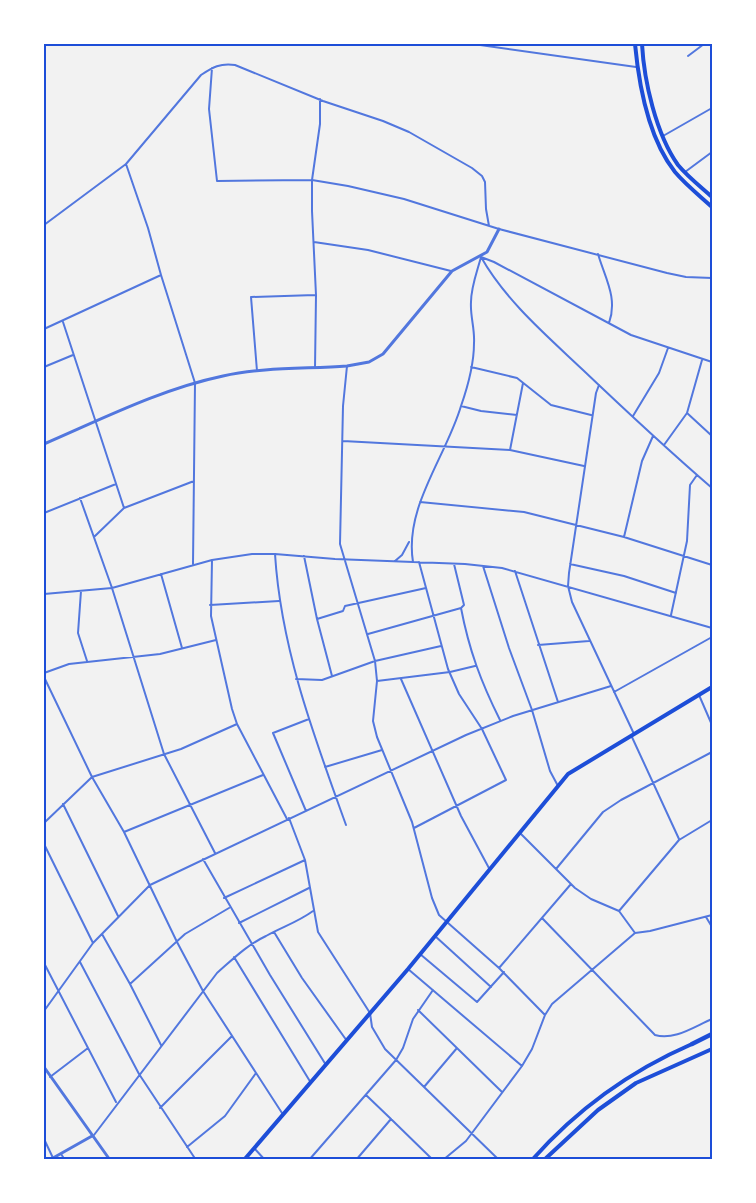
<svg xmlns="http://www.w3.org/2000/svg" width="756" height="1203" font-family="'DM Sans',sans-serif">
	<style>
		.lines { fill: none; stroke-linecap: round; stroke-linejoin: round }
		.minor { stroke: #5277de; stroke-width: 2 }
		.tertiary { stroke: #5277de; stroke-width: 3 }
		.secondary { stroke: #1d4ed8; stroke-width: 4 }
		.primary { stroke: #1d4ed8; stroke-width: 4 }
		.trunk { stroke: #1d4ed8; stroke-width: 4 }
		.motorway { stroke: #1d4ed8; stroke-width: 4.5 }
		.neatline { fill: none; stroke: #1d4ed8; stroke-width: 2 }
	</style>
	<rect width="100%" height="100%" fill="#f2f2f2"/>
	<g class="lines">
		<path class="minor" d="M 473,44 L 636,67
			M 707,44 L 712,45
			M 688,56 L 704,44
			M 212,68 L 209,109 L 217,181 L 312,180 L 348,186 L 404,199 L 499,229 L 667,273 L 686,277 L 712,278
			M 663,136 L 712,108
			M 685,172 L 712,152
			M 44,225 L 126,164 L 201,75 C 213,67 220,63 235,65 L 323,101 L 383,121 L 409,132 L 472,168 L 482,176 L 485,182 L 486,209 L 489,226
			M 314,242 L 368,250 L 451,271
			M 598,254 C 605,278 618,298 609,323
			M 481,257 C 506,301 546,335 583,370 C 625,410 668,450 712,488
			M 481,257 L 494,262 L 631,335 L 712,362
			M 161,275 L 195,383 L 193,564
			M 63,322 L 124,508 L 94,537
			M 44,329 L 161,275 L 148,228 L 126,164
			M 347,366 L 343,406 L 340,544 L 375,661 L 377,681 L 373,721 L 377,737 L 412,822 L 432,898 L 439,915 L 499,968 L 545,1015
			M 44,367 L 73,355
			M 471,367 L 517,378 L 551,405 L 591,415
			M 315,368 L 316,295 L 312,211 L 312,180 L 320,124 L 320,99
			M 257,371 L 251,297 L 315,295
			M 599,385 L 596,393 L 569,573 L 568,586 L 572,602 L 634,734
			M 461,406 L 481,411 L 517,415
			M 687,413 L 712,436
			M 633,416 L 659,373 L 668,348
			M 343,441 L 510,450 L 584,466
			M 664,445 L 687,413 L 702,360
			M 510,450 L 523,383
			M 80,498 L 112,588 L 164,754 L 215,853
			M 420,502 L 524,512 L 624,537 L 712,565
			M 124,508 L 194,481
			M 44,513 L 116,484
			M 624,537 L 642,461 L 653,436
			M 275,554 C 281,649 314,736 346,825
			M 304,556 L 317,619 L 332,676
			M 212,560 L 211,616 L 232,709 L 237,724 L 287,819
			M 395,561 L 402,555 L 409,542
			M 413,562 C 404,507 446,457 461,406 C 468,386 474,364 474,343 C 475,329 470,316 471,302 C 471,287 477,272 481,257
			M 454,564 L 464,605 L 461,608
			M 570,564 L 624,576 L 676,593
			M 483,566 L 509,648 L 532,710 L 550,771 L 558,786
			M 515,571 L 558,702
			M 161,574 L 182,648
			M 81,591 L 78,633 L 87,661
			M 44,594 L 112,588 L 212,560 L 252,554 L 275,554 L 335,559 L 465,564 L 502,568 L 712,628
			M 210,605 L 279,601
			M 671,615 L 687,541 L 690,485 L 697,475
			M 317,619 L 343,611 L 345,606 L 426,588
			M 368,634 L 461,608 C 469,650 481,682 500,720
			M 538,645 L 589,641
			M 44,673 L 69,664 L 160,654 L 216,640
			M 44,677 L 92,777 L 124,832 L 177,942 L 203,991 L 282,1113
			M 296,679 L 322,680 L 375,661 L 441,646
			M 401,679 L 461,816 L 490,870
			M 377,681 L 450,672 L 475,666
			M 614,692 L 712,637
			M 699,695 L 712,725
			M 631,735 L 679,839
			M 325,767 L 382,750
			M 63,804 L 118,916
			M 306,811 L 273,733 L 309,719
			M 289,818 L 305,860 L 318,932 L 370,1013 L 372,1027 L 385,1049 L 499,1160
			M 44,823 L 92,777 L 181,749 L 237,724
			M 414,828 L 506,780 L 482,729 L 459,694 L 448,669 L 419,562
			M 124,832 L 263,775
			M 521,834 L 575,888 L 591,899 L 619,911 L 635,933
			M 44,844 L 93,943
			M 203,859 L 270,975 L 326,1065
			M 556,869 L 603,812 L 621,800 L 712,752
			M 224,898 L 305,860
			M 619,911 L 679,840 L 712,820
			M 706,917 L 712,927
			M 542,918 L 655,1035 C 674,1041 695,1026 712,1019
			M 239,923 L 309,888
			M 274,932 L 302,978 L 347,1041
			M 102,934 L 130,984 L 161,1045
			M 435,936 L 491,987
			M 420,954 L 477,1002 L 504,972
			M 234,957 L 311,1083
			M 80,962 L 139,1074 L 196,1160
			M 44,963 L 116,1102
			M 499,968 L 571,884
			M 408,969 L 522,1066
			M 130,984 L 185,934 L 229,908
			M 418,1010 L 502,1092
			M 44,1011 L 93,943 L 150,885 L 466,735 L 513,716 L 611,686
			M 50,1077 L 88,1048
			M 424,1087 L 457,1048
			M 366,1095 L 391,1119
			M 160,1108 L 232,1036
			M 94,1135 L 217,973 C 233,959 247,945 266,936 C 282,927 298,922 313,911
			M 44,1139 L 53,1158
			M 187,1147 L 225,1116 L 256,1073
			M 254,1148 L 265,1160
			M 61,1154 L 65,1160
			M 309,1160 L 396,1060 L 403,1048 L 413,1019 L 433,990
			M 356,1160 L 391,1119 L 433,1160
			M 443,1160 L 466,1141 L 522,1066 L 532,1049 L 545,1015 L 552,1004 L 635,933 L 650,931 L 712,915"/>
		<path class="tertiary" d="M 44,444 C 102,419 161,389 223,376 C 263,367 306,369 347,366 L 369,362 L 383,354 L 452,271 L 487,252 L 499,229
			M 44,1067 L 110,1160
			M 47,1160 L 53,1158 L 92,1136"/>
		<path class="secondary" d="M 635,44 C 639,86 648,138 675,172 C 686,185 700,196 712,207
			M 642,44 C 644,81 656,134 678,165 C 688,177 701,187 712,197"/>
		<path class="primary" d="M 244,1160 L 408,969 L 568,774 L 712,687"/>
		<path class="trunk" d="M 532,1160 C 577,1109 630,1071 692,1044
			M 544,1160 L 598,1110 L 636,1083 L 712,1049"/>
		<path class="motorway" d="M 692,1044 L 712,1034"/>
	</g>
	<rect width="756" height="1203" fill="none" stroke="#ffffff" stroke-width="90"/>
	<rect x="45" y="45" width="666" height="1113" class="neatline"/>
</svg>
